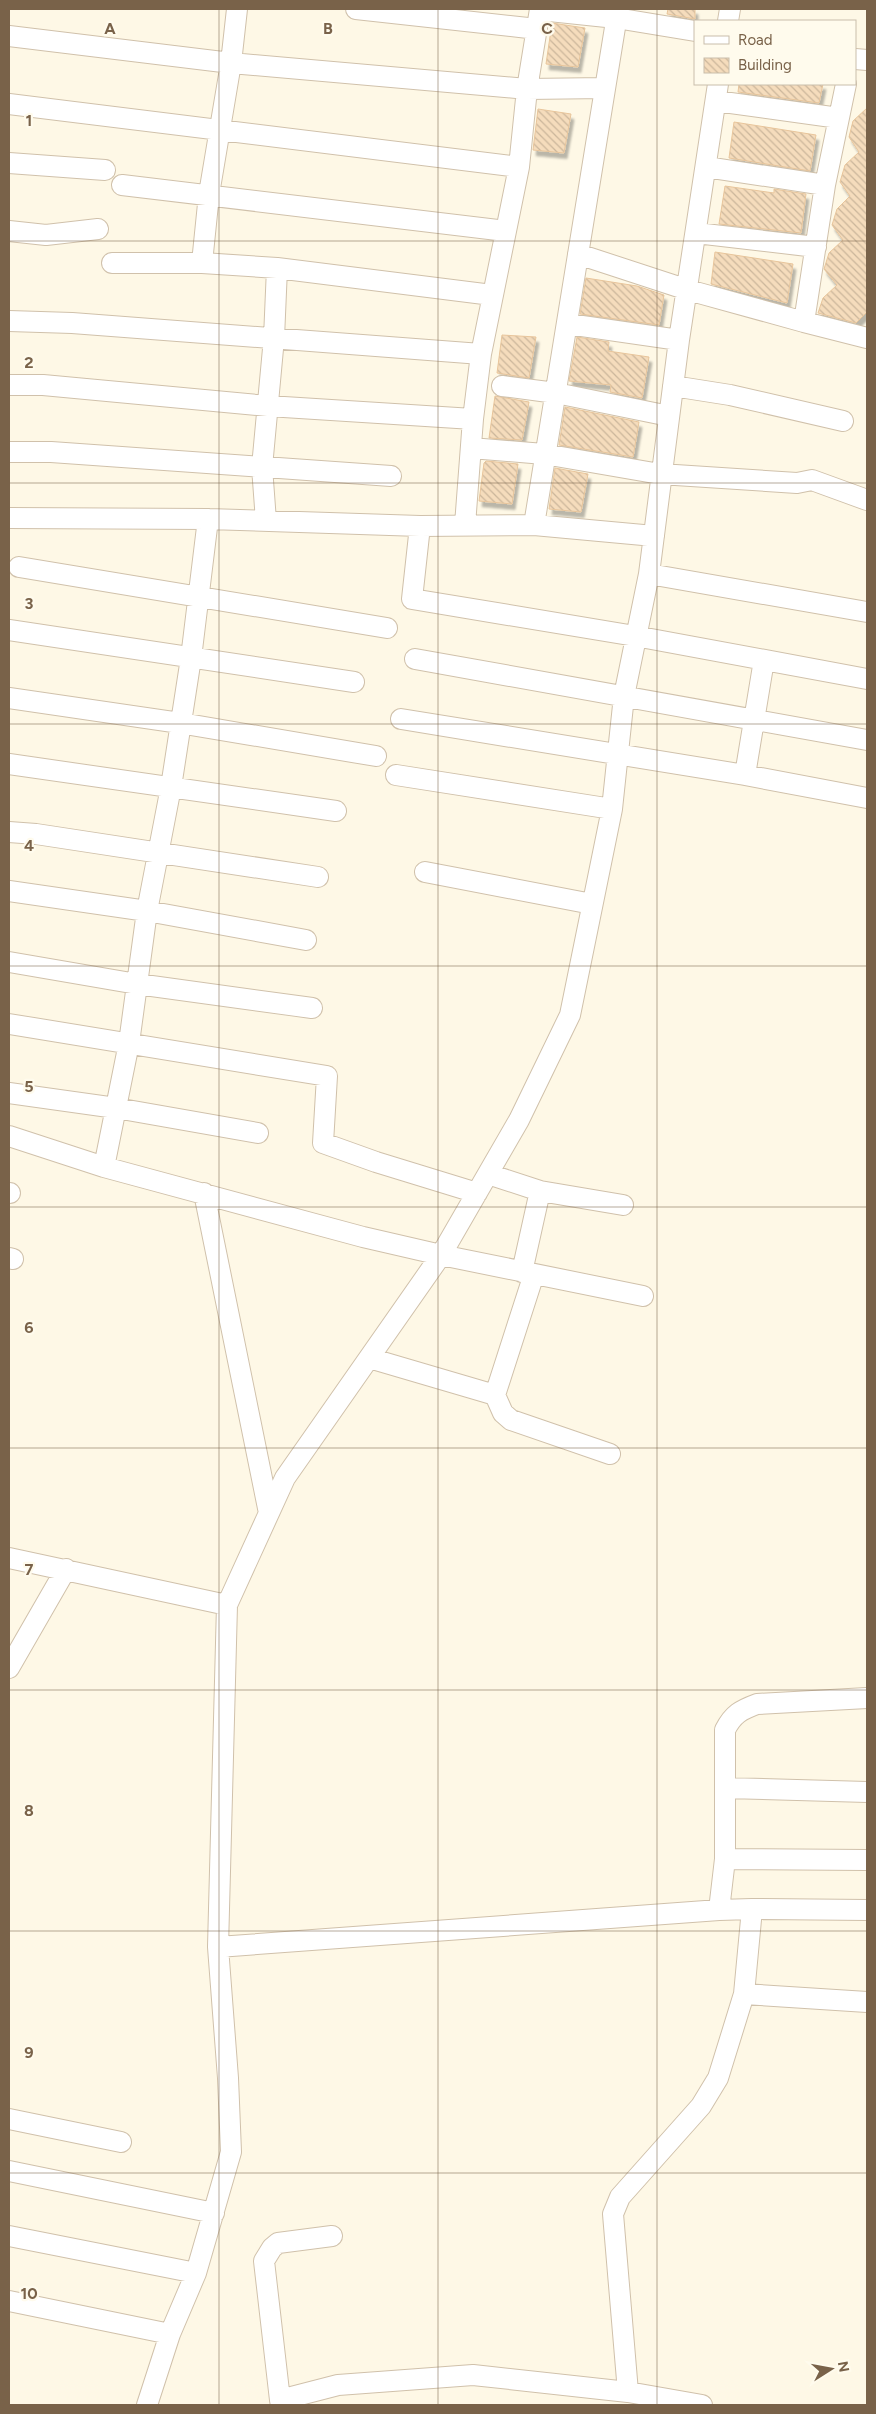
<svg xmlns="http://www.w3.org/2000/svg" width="876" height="2414" font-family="Figtree,sans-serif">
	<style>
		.building { fill: url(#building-back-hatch); stroke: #e8c59b; filter: url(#shadow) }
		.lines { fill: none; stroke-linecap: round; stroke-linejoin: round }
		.minor-casing { stroke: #d0c1ab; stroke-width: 22 }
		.minor { stroke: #fff; stroke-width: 20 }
		.grid { fill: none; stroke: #796249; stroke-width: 1; stroke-opacity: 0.55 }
		.grid-label { font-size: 16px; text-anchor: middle; font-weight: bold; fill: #796249; stroke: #fffbed; stroke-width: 4.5; stroke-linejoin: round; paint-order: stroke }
	</style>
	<defs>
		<pattern id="building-back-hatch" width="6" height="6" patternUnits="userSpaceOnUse" patternTransform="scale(1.25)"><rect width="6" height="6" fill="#f5dcbc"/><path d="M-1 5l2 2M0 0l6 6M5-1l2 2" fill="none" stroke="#cbb69b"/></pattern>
		<filter id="shadow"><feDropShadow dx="3" dy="5.5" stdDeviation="1" flood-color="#0004"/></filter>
	</defs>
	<rect width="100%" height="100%" fill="#fef8e6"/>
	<path class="building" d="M 668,9 L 695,9 L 695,19 L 667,14 Z
		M 552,23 L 585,28 L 578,67 L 546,64 Z
		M 739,84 L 823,84 L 819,103 L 738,92 Z
		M 867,108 L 867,312 L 856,323 L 818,313 L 823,298 L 837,285 L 824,269 L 829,253 L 843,240 L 832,225 L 837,209 L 850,196 L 840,182 L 845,165 L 859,152 L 849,137 L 853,121 Z
		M 538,109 L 571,114 L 564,153 L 533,150 Z
		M 734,122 L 816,135 L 810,171 L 729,158 Z
		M 725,186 L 774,193 L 774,189 L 806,194 L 801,233 L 719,224 Z
		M 715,252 L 793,264 L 787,303 L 711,284 Z
		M 586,278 L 637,286 L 664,295 L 659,325 L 580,314 Z
		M 502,335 L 536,337 L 529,378 L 497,373 Z
		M 577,337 L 609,342 L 608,351 L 649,357 L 642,398 L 610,392 L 611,385 L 569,381 Z
		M 495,396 L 529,402 L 522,440 L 489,438 Z
		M 565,407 L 639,422 L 633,457 L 559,445 Z
		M 486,461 L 518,464 L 512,504 L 479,501 L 484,463 Z
		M 555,468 L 588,474 L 581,512 L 549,509 Z"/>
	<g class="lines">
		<defs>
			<path id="minor" d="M 237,9 L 231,63 L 527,89 L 605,88
				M 356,9 L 537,29
				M 540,10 L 616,18 L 695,31
				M 728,21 L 730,9
				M 9,36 L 231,63 L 209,194 L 202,263 L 277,268 L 492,295
				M 855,59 L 867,60
				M 716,101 L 839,118
				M 9,104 L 519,167
				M 9,163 L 105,170
				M 706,167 L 825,185
				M 122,185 L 506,231
				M 9,231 L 46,235 L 98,229
				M 696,233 L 816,247
				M 578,254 L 688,290 L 804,322 L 825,185 L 846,84
				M 112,263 L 202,263
				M 9,321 L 72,323 L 481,354
				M 804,322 L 867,338
				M 568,324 L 679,340
				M 9,385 L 43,385 L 268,406 L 473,419
				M 502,386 L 556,393 L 669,416
				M 673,386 L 730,395 L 843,421
				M 471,448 L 544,454 L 660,474 L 797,483 L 812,480 L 867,500
				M 9,452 L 51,452 L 391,476
				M 9,518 L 208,519 L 420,526 L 534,525 L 654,536
				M 266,521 L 262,467 L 274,338 L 277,268
				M 465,525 L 473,419 L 481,354 L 519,167 L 527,89 L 540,9
				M 534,525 L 618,9
				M 420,526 L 412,599 L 635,636 L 867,679
				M 19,567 L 387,628
				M 649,574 L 867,612
				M 9,630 L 354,682
				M 415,659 L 867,740
				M 9,698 L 180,723 L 376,756
				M 401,719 L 745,775 L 867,798
				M 9,764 L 336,811
				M 396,775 L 612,809
				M 745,775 L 764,660
				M 9,832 L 36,834 L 318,877
				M 425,872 L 592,904
				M 9,891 L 147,911 L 306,940
				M 9,962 L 137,984 L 312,1008
				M 9,1024 L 327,1076 L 323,1143 L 376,1162 L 477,1193
				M 9,1093 L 116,1108 L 258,1133
				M 9,1136 L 104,1167 L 363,1237 L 441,1255 L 643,1296
				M 104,1167 L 129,1043 L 147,911 L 171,787 L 191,658 L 208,519
				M 488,1174 L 540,1191 L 522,1272
				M 540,1191 L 623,1205
				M 9,1193 L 10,1193
				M 204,1193 L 269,1513
				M 9,1258 L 13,1259
				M 534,1274 L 495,1395 L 503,1413 L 511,1420 L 610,1454
				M 369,1358 L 495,1395
				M 9,1558 L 227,1605
				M 9,1668 L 66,1569
				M 725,1788 L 867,1792
				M 725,1859 L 867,1860
				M 719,1910 L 725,1859 L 725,1730 C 733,1714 741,1710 757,1704 L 867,1698
				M 218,1947 L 719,1910 L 752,1909 L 867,1910
				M 744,1994 L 867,2002
				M 9,2119 L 121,2142
				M 9,2171 L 214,2213
				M 9,2236 L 196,2273
				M 9,2301 L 170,2334
				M 628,2392 L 613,2214 L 620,2197 L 701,2106 L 718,2078 L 744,1994 L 752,1909
				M 280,2400 L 264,2261 L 272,2248 L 278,2243 L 332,2236
				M 147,2405 L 170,2334 L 196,2273 L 231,2152 L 228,2078 L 218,1947 L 227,1605 L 285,1478 L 441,1255 L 519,1120 L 570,1015 L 612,809 L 624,696 L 649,574 L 679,340 L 718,84
				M 281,2405 L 280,2400 L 338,2385 L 473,2375 L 628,2392 L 702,2405"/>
		</defs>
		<use href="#minor" class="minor-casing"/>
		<use href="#minor" class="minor"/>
	</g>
	<path class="grid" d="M 219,9 L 219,2405M 438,9 L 438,2405M 657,9 L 657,2405M 9,241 L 867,241M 9,483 L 867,483M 9,724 L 867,724M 9,966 L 867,966M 9,1207 L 867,1207M 9,1448 L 867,1448M 9,1690 L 867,1690M 9,1931 L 867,1931M 9,2173 L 867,2173"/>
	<g class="grid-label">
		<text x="110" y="34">A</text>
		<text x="328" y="34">B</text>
		<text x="547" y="34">C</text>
		<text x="29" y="126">1</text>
		<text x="29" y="368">2</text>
		<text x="29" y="609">3</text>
		<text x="29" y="851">4</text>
		<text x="29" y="1092">5</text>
		<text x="29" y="1333">6</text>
		<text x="29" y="1575">7</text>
		<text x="29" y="1816">8</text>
		<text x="29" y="2058">9</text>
		<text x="29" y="2299">10</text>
	</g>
	<rect width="876" height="2414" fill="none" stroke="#796249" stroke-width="20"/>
	<rect x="694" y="20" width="162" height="65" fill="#fffbed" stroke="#c9beab"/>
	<rect x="704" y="36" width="25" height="8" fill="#ffffff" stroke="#c9beab"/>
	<text x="738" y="45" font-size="15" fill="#796249">Road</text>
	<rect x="704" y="58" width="25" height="15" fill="url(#building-back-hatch)" stroke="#c9beab"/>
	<text x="738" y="70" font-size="15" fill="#796249">Building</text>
	<g transform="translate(831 2369) rotate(79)" stroke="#fffbed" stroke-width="4" paint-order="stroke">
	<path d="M0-4L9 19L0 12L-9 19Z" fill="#796249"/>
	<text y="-8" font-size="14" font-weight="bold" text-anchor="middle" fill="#796249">N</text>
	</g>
</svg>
